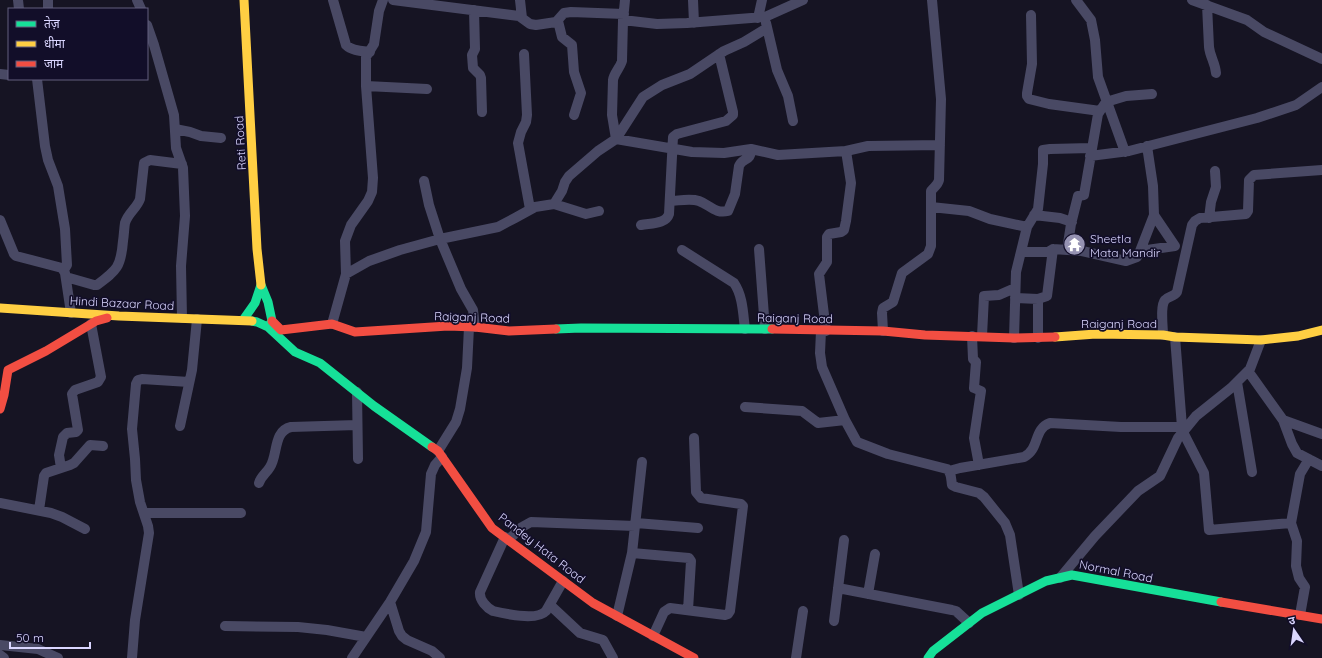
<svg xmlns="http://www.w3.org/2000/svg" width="1322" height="658" font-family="Quicksand,'Noto Sans Devanagari',sans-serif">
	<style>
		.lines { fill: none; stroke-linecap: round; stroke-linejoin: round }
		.street { stroke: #494964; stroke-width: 10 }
		.fast { stroke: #16e098; stroke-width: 9 }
		.slow { stroke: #ffcf43; stroke-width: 9 }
		.jam { stroke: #f24e42; stroke-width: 9 }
		.labels { text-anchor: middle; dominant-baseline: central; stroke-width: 3.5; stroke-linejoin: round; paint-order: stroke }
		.street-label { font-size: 12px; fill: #dad6ff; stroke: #120e29 }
		.poi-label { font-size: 12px; fill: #dad6ff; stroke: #120e29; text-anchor: start }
	</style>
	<rect width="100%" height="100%" fill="#161423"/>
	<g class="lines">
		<path class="street" d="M 18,0 L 19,9
			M 48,0 L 48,9
			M 137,0 L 141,9
			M 333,0 L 346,45 C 352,51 362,51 370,52
			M 393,0 L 519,16 L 530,24 L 536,25 L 556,22 L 564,13 L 571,12 L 624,14
			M 520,0 L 522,18
			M 625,0 L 623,20 L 657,24 L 687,23 L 765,17 L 803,0
			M 693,0 L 694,23
			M 1076,0 L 1091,20 L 1095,40 L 1098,77 L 1125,152
			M 1192,0 L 1247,20 L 1264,32 L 1322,59
			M 1207,5 L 1209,47 C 1210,57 1215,62 1216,73
			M 474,10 L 475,49 L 472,55 L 473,68 L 480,75 L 481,78 L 482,112
			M 1031,15 L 1032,64 L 1027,93 L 1027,96 L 1029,99 L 1049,104 L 1100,111
			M 758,18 L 762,0
			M 623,20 L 622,61 C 620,68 614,73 613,80 L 612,115 L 616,139 L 692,152 L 724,153 L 751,149 L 778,155 L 846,151
			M 558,21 L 562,37 L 572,45 L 574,72 L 581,93 L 574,115
			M 766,23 L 777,70 L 788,96 L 793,121
			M 147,25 L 154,45 L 174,115 L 176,148 L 183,168 L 185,216 L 181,266 L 182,318
			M 524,54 L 527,115 L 526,122 L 521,132 L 518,143 L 530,209
			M 0,74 L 9,75
			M 37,79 L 45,146 L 48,160 L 58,186 L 65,229 L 67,265 L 64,270
			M 366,86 L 427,89
			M 175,129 L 190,132 L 201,136 L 221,138
			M 1147,146 L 1153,186 L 1154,215 L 1140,251 L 1175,246 L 1154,215
			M 1090,156 L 1129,151 L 1257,118 L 1296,105 L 1322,87
			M 424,181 L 429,205 L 440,239 L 461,289 L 473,310 L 475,327
			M 670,201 C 678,201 690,198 699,201 C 710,205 715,214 728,211 L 735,194 L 739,166 C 743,157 751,162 751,149
			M 554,204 L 586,214 L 599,211
			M 931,207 L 969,211 L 990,219 L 1027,227 L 1038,209 L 1043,164 L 1043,150 L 1050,149 L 1091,148
			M 1034,215 L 1060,218 L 1072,222
			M 1209,218 L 1211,202 L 1216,187 L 1215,171
			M 0,220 L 14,254 L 16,256 L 62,268 L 65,273 L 71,313
			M 641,225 C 651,223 666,224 669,214 L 673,137 L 677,134 L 726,121 L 733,115 L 733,112 L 719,54
			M 759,249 L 765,329
			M 682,250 L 734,283 C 743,296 743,314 745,329
			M 1067,250 L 1071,224 L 1078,196 L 1084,195 L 1098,114 L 1106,102 L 1126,96 L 1152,94
			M 1021,252 L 1048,252 L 1053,249 L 1082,251 L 1126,261 L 1137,257 L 1140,251
			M 346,274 L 369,261 L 400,250 L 440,239 L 498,227 L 515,218 L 535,207 L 554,204 L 562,191 L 565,182 L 569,176 L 598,151 L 616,139 L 643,97 L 662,85 L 690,74 L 724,51 L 744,42 L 767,28
			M 66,277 L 94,285 L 97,285 C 117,270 121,267 123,241 C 124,235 124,229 125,223 C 128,213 137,208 140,199 L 144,163 L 150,160 L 182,164
			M 1015,298 L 1038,299
			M 332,324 L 346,274 L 345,241 L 351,225 L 368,201 L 372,192 L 373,178 L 366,86 L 366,57 L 374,44 L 379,11 L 383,0
			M 821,331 L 820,353 L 822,367 L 845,420 L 857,442 L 888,454 L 947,469 C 952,473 951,480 952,485 L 956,487 L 979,493 L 984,497 L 1005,523 L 1010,535 L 1019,595
			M 826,331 L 819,274 L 827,262 L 827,237 L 829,234 L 841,232 L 844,230 L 846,221 L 851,183 L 846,151 L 868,146 L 940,145
			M 883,331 L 882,313 L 883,308 L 893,302 L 902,273 L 928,254 L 931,246 L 931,191 C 934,187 938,185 939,180 L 941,99 L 932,0
			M 1163,335 C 1163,327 1160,306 1165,300 C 1168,296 1174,297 1177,292 L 1192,225 L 1195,221 L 1200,218 L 1246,214 L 1248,211 L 1249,180 L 1254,175 L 1322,170
			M 972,336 L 973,359 L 976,362 L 974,388 L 981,391 L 974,438 L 979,465
			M 982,336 L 984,296 L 999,295 L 1015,288
			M 1175,337 L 1182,427
			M 1014,338 L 1016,272 L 1027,227
			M 1038,338 L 1038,299 L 1047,296 L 1053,249
			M 1248,371 L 1283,420 L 1292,444 L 1297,453 L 1322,466
			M 1237,382 L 1252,472
			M 357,392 L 358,459
			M 745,407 L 802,411 L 818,423 L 845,420
			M 1283,420 L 1322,434
			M 180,426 L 192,370 L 197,319
			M 1183,432 L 1204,473 L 1209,530 L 1291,523 L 1297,541 L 1296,566 L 1299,578 L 1305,587 L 1300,615
			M 438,451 L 456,422 L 460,409 L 467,368 L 469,327
			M 61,468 L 59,455 L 63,437 L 67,433 L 76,432 L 78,430 L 72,394 L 75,390 L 98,382 L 101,377 L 91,324
			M 949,471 L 960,468 L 1024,457 C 1040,449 1033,429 1050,423 L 1121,427 L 1186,427
			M 259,483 C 261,476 266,474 270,467 C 278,455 273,431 291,427 L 357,425
			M 0,503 L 51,513 L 62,517 L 85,529
			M 39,510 L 44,476 L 46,473 L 70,465 L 74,463 L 90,445 L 103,446
			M 144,513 L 241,513
			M 636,523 L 698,528
			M 1291,523 L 1300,474 L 1309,459
			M 505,537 L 480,592 C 479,600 487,608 493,611 C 506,614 537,621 546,611 L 563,581
			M 508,540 L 522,527 L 531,522 L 635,526
			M 632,553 L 689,558 L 691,561 L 688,610
			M 1060,578 L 1095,536 L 1138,491 L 1160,476 L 1178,438 L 1196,416 L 1231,388 L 1250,369 L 1261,340
			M 838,588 L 952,610 L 956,611 L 969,623
			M 868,594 L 875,554
			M 390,602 L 399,631 L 402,636 L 407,640 L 432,651 L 440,658
			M 550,605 L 580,633 L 603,640 L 613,658
			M 617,616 L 632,553 L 642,462
			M 834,621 L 844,540
			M 225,626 L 298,627 L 327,630 L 366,637
			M 653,636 L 664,612 L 670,608 L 725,615 L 728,614 L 730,611 L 743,506 L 741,504 L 701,498 L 696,492 L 694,438
			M 0,645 L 38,649 L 58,658
			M 0,655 L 4,658
			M 132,658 L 135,620 L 149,533 L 148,526 L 140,502 L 136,480 L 135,459 L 132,429 L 136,384 L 138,380 L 142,379 L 189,382
			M 352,658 L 390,602 L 414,561 L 426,532 L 431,474 L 435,465 L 442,457
			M 796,658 L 803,611"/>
		<path class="fast" d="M 243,320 L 255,303 L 261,285 L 268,302 L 272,321 L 268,327 L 257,322 L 252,321
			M 268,327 L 295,352 L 320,363 L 374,406 L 432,447
			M 556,329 L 581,328 L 772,329
			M 928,658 L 933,651 L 982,613 L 1046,581 L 1072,575 L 1221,602"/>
		<path class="slow" d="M 244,0 L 257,249 L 261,285
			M 0,308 L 119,316 L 252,321
			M 1055,337 L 1096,334 L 1163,335 L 1175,337 L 1261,340 L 1298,336 L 1322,330"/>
		<path class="jam" d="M 272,321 L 281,330 L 332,324 L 355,332 L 448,326 L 475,327 L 509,331 L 556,329
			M 772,329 L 883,331 L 925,335 L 1014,338 L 1055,337
			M 0,409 L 4,395 L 8,370 L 46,351 L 96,321 L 107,318
			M 432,447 L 438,451 L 492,528 L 593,603 L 694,658
			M 1221,602 L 1322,619"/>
	</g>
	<defs>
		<symbol id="temple-disc" viewBox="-11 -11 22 22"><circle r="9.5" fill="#9592b2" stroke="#120e29"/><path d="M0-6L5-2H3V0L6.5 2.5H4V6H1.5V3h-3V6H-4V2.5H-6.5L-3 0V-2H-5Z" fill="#fff"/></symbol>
	</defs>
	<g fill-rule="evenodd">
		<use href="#temple-disc" x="1062" y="232" width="25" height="25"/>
	</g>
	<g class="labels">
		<g class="street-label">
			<text transform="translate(240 143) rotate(-93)">Reti Road</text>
			<text transform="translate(122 303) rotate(3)">Hindi Bazaar Road</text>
			<text transform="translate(472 317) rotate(2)">Raiganj Road</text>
			<text transform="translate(795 318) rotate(1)">Raiganj Road</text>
			<text x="1119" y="323">Raiganj Road</text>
			<text transform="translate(542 548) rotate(38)">Pandey Hata Road</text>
			<text transform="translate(1116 571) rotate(11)">Normal Road</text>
		</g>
		<g class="poi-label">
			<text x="1090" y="238">Sheetla<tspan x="1090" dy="14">Mata Mandir</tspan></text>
		</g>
	</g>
	<rect x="8" y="8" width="140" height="72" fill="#120e29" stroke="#625e7f"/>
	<rect x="16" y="21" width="20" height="6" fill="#16e098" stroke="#625e7f"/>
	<text x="44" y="28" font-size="12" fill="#dad6ff">तेज़</text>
	<rect x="16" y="41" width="20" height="6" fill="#ffcf43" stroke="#625e7f"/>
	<text x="44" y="48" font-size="12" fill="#dad6ff">धीमा</text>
	<rect x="16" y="61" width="20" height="6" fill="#f24e42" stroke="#625e7f"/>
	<text x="44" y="68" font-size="12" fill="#dad6ff">जाम</text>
	<g transform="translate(1294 630) rotate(347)" stroke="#120e29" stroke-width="3" paint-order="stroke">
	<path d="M0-3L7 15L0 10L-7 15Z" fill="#dad6ff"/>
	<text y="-6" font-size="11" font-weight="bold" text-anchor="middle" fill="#dad6ff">उ</text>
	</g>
	<path d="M10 642v6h80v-6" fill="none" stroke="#dad6ff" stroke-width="2"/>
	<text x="16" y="642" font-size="12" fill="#dad6ff" stroke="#120e29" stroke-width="3" paint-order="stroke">50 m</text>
</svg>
